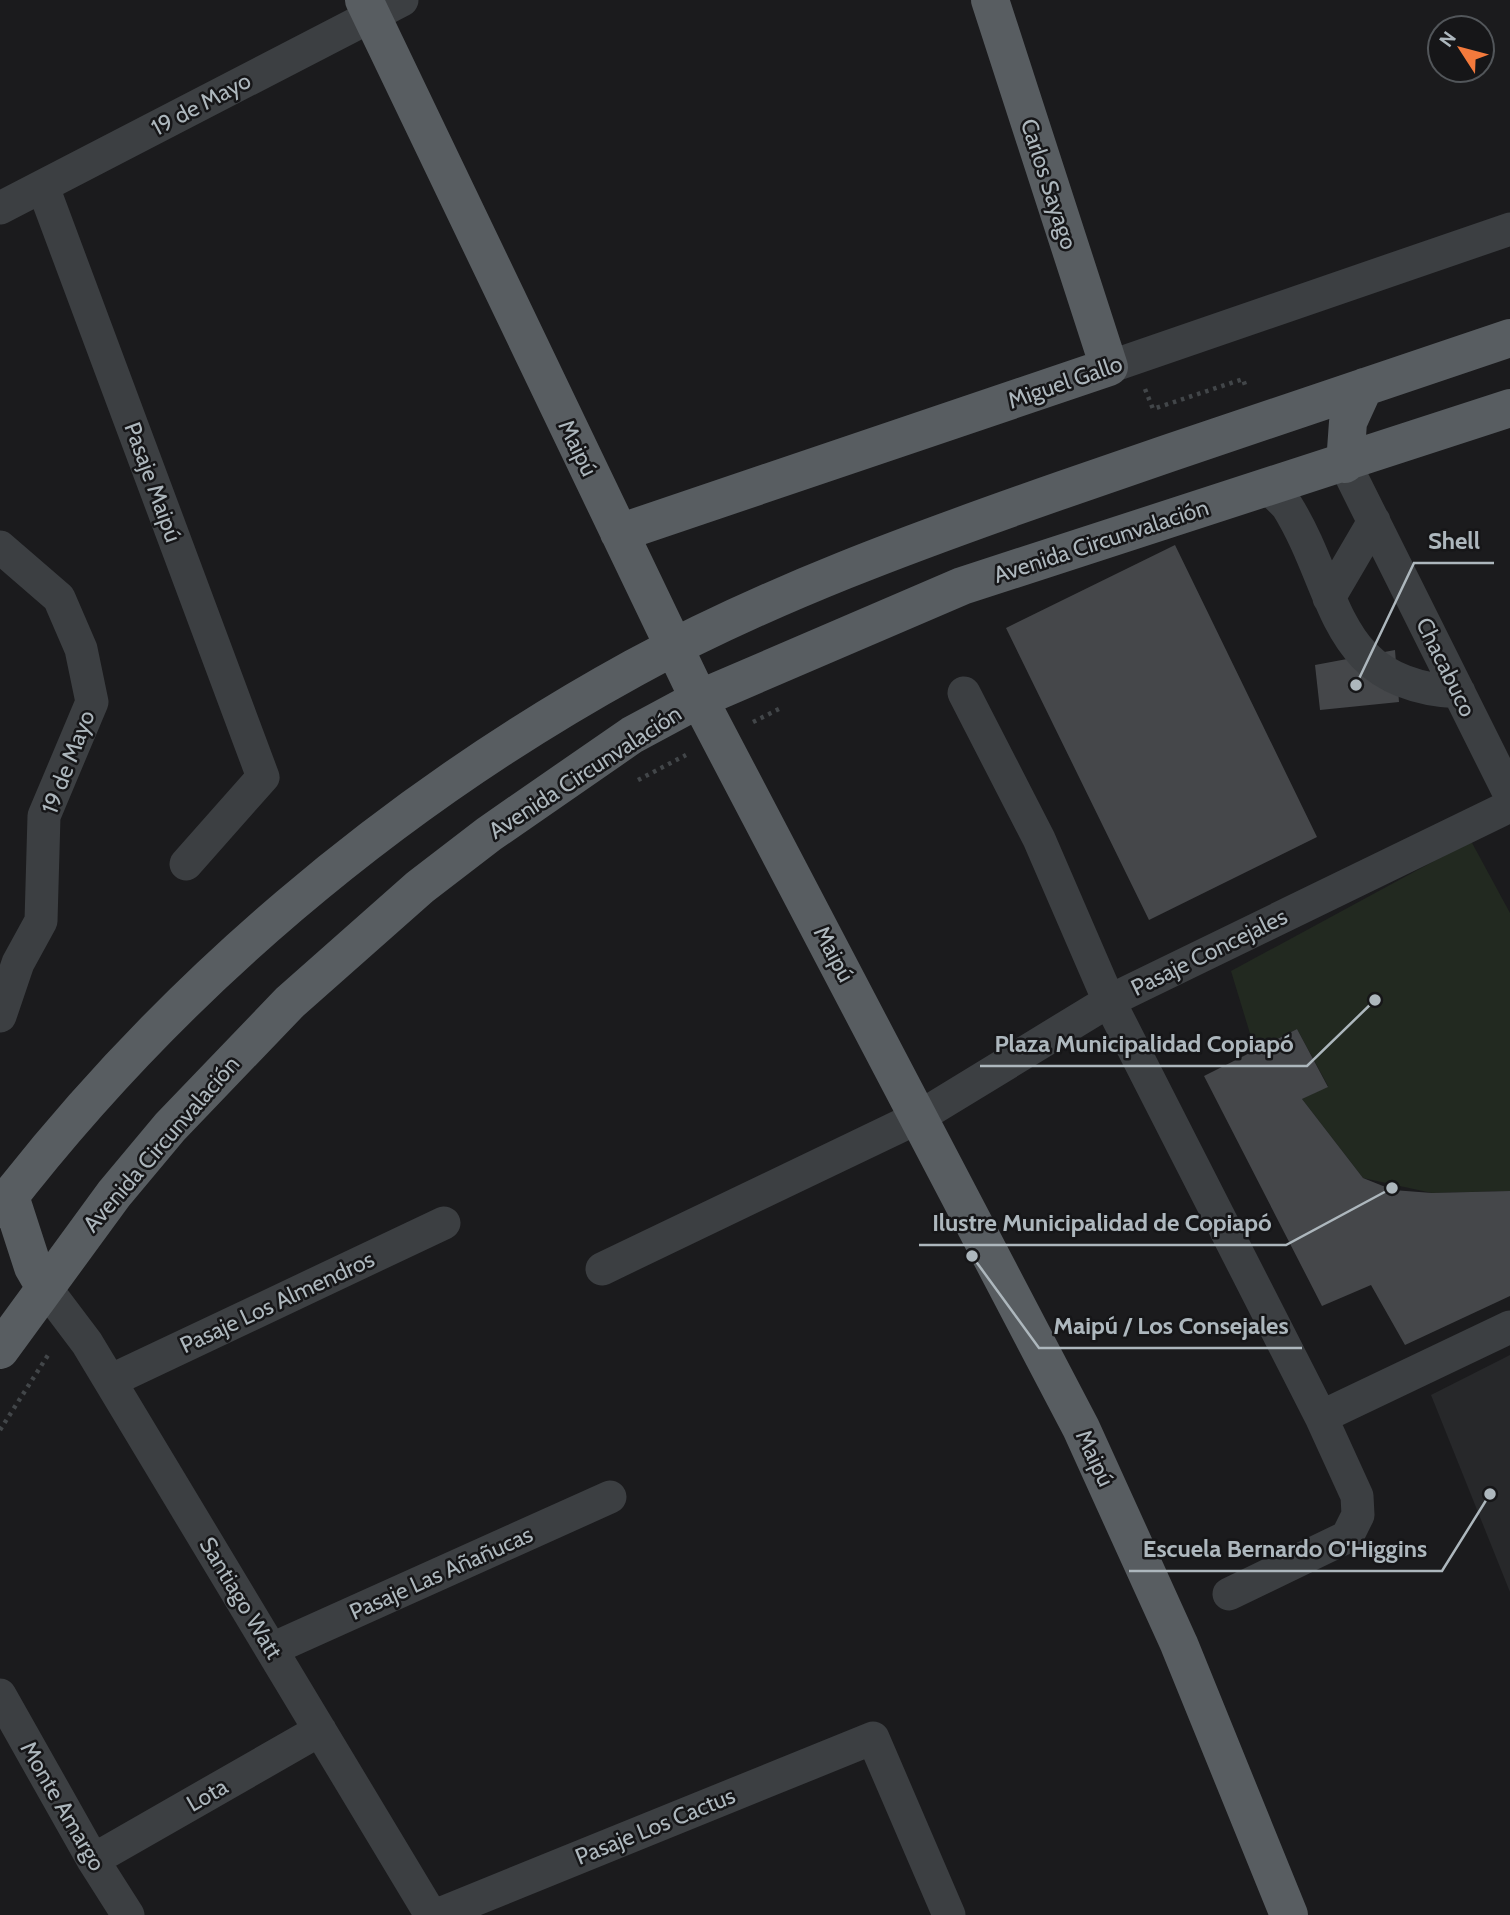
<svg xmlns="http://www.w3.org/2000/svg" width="1510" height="1915" font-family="Cabin,sans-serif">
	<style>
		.built { fill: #27282a }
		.green { fill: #222920 }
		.building { fill: #45474a }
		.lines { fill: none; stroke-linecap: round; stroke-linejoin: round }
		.path { stroke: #424649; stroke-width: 4.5; stroke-dasharray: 3.5 5; stroke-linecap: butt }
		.minor { stroke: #3c3f42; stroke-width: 33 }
		.major { stroke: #585d61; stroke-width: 38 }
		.labels { text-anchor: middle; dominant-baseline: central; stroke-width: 5; stroke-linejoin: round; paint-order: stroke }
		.street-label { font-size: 23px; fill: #adb7bd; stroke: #161618 }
		.leader { fill: none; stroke: #adb7bd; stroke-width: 2.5 }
		.callout-dot { fill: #adb7bd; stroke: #161618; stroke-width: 2.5 }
		.callout-label { font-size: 24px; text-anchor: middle; font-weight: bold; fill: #adb7bd; stroke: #161618; stroke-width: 5; stroke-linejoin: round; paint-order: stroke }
	</style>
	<rect width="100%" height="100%" fill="#1b1b1d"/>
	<path class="built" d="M 1510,1355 L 1510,1592 L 1431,1395 Z"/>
	<path class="green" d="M 1471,841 L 1510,913 L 1510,1191 L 1432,1193 L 1363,1178 L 1302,1099 L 1328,1086 L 1297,1029 L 1255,1050 L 1231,971 Z"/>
	<path class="building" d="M 1175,545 L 1317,837 L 1149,920 L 1006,628 Z
		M 1395,650 L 1399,702 L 1320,710 L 1315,665 Z
		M 1297,1029 L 1328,1087 L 1302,1099 L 1363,1178 L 1393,1190 L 1432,1193 L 1510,1191 L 1510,1296 L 1405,1345 L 1371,1285 L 1322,1306 L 1204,1076 Z"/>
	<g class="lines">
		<path class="path" d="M 1145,389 L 1153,409 L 1243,379 L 1246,388
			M 753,722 L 783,707
			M 638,780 L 686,755
			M 0,1430 L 50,1352"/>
		<path class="minor" d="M 43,187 L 263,777 L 186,864
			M 0,208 L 402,0
			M 1109,367 L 1510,229
			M 1345,464 L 1510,795
			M 1259,489 L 1274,493 L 1287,506 C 1340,591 1330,686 1459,692
			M 0,547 L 59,598 L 81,649 L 92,702 L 44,816 L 41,921 L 18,963 L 0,1016
			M 1329,598 L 1374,521
			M 964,693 L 1039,839 L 1109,1001 L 1321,1417 L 1357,1496 L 1358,1515 L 1347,1537 L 1229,1594
			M 602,1269 L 919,1117 L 1109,1001 L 1510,806
			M 44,1286 L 87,1343 L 431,1915
			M 110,1381 L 444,1223
			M 1321,1417 L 1510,1327
			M 272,1649 L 610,1497
			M 0,1695 L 93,1860 L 128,1915
			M 93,1860 L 320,1730
			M 437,1915 L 873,1738 L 949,1915"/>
		<path class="major" d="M 364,0 L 699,699 L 1081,1428 L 1179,1644 L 1289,1915
			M 1345,464 L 1348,422 L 1364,387
			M 619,533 L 1109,367 L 990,0
			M 10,1196 L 33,1267 L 44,1286
			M 0,1209 C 170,988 390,802 634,668 C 770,594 916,541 1062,490 C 1211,438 1361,388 1510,338
			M 0,1350 L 114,1194 L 170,1127 L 290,1002 L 420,887 L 489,834 L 632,735 L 699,699 L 962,586 L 1510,408"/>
	</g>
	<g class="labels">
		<g class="street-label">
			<text transform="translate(201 104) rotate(-28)">19 de Mayo</text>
			<text transform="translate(1049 184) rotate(72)">Carlos Sayago</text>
			<text transform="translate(1065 382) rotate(-19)">Miguel Gallo</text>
			<text transform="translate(578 448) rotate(64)">Maipú</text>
			<text transform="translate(153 482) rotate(70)">Pasaje Maipú</text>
			<text transform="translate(1101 541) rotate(-18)">Avenida Circunvalación</text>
			<text transform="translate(1446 667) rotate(64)">Chacabuco</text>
			<text transform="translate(68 762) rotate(-69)">19 de Mayo</text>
			<text transform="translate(585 772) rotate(-33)">Avenida Circunvalación</text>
			<text transform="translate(1209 952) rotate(-26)">Pasaje Concejales</text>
			<text transform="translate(834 954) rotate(62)">Maipú</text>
			<text transform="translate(161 1144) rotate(-49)">Avenida Circunvalación</text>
			<text transform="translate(277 1302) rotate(-25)">Pasaje Los Almendros</text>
			<text transform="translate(1095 1458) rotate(65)">Maipú</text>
			<text transform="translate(441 1573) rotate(-24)">Pasaje Las Añañucas</text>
			<text transform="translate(241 1598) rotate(59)">Santiago Watt</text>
			<text transform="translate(207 1795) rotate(-30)">Lota</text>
			<text transform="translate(63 1806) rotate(60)">Monte Amargo</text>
			<text transform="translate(655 1826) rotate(-22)">Pasaje Los Cactus</text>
		</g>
	</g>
	<path class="leader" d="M1356 685L1414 563H1494M1375 1000L1307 1066H980M1392 1188L1286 1245H919M972 1256L1039 1348H1302M1490 1494L1442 1571H1129"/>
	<g class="callout-dot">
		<circle cx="1356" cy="685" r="7"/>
		<circle cx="1375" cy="1000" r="7"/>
		<circle cx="1392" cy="1188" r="7"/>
		<circle cx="972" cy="1256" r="7"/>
		<circle cx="1490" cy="1494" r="7"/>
	</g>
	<g class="callout-label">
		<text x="1454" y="549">Shell</text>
		<text x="1144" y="1052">Plaza Municipalidad Copiapó</text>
		<text x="1102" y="1231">Ilustre Municipalidad de Copiapó</text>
		<text x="1171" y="1334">Maipú / Los Consejales</text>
		<text x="1285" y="1557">Escuela Bernardo O'Higgins</text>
	</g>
	<g transform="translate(1461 49) rotate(306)"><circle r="33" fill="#161618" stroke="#52565a" stroke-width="2"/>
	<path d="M0-5L12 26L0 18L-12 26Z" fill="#f47a3c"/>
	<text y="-10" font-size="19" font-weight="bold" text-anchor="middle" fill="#adb7bd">N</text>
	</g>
</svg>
